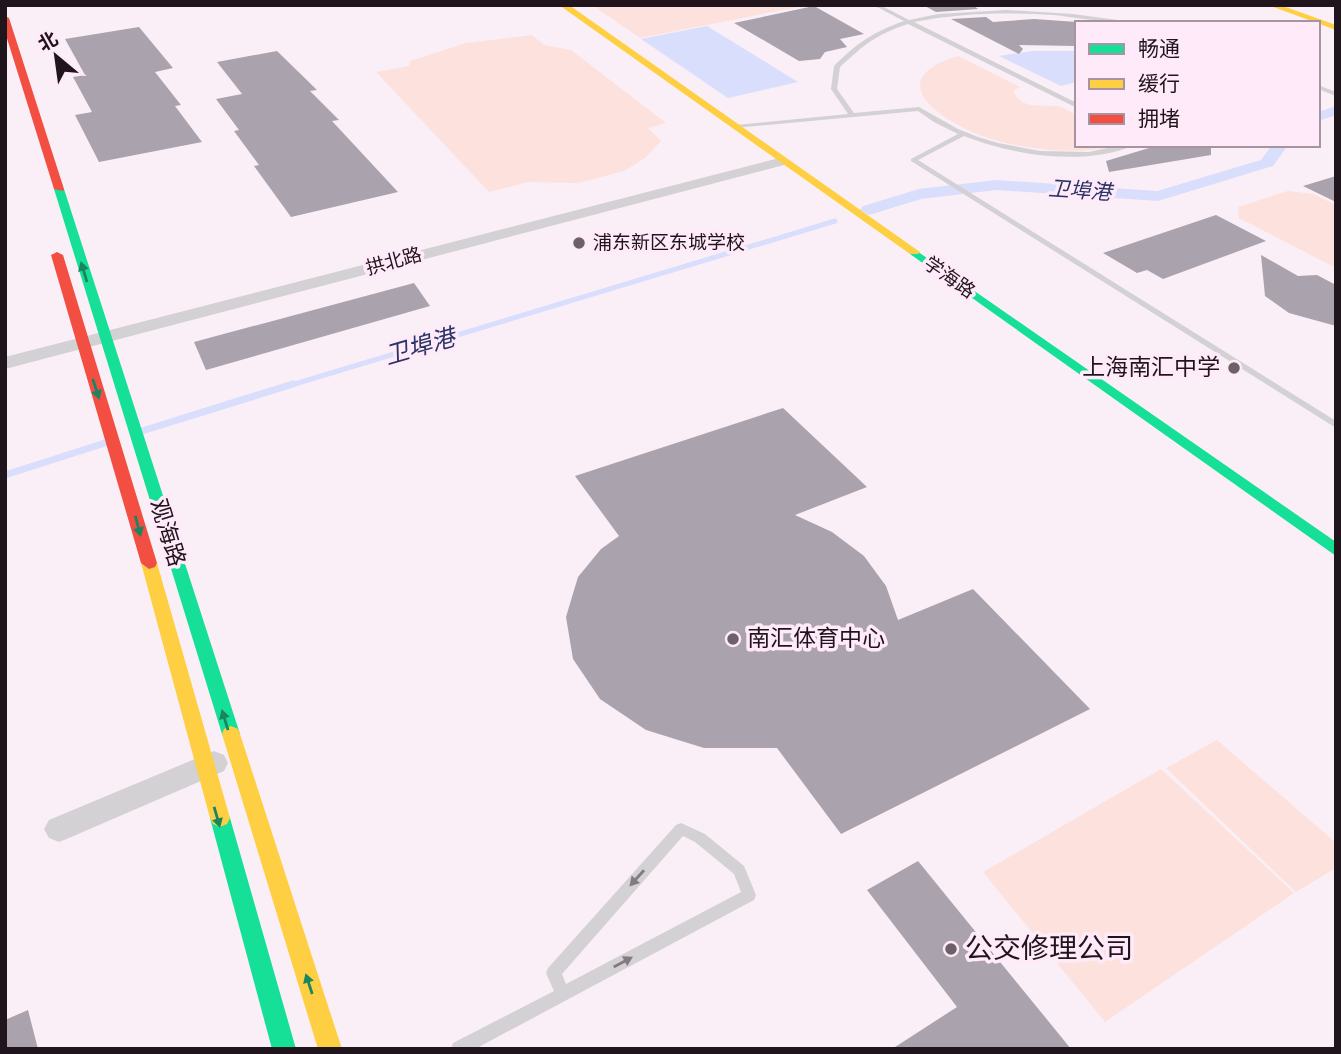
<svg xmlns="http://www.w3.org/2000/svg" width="1341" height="1054" font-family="'Sofia Sans Condensed','Noto Sans SC',sans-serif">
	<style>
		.green { fill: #fce1dc }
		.water { fill: #d8defb }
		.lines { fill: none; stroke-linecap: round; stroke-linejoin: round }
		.stream-far1 { stroke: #d8defb; stroke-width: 5 }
		.stream { stroke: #d8defb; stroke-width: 7 }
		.canal { fill: #d8defb; fill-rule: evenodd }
		.building { fill: #aaa2ac }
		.lane { fill: #d3d1d3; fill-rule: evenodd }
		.street { fill: #d3d1d3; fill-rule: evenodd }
		.fast { fill: #16e098; fill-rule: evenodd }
		.slow { fill: #ffcf43; fill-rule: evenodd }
		.jam { fill: #f24e42; fill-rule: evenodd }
		.oneway { fill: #1a8561 }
		.oneway2 { fill: #827c81 }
		.poi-dot { fill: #6c6169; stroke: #ffeaf9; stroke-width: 2.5 }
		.labels { text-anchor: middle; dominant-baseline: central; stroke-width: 7; stroke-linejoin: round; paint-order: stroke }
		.far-poi-label { font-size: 19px; fill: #20151d; stroke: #ffeaf9; text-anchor: start }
		.far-street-label { font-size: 19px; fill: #20151d; stroke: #ffeaf9 }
		.far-water-label { font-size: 21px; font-style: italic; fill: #293565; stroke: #ffeaf9 }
		.poi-label { font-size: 23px; fill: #20151d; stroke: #ffeaf9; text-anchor: end }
		.street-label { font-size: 23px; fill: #20151d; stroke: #ffeaf9 }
		.water-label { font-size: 24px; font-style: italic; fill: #293565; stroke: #ffeaf9 }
		.near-poi-label { font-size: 28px; fill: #20151d; stroke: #ffeaf9; text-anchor: start }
	</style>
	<rect width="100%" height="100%" fill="#faeff7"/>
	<path class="green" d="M 592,5 L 808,5 L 640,38 Z
		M 532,35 L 544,45 L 571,50 L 666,123 L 648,128 L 661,141 L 645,158 L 624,171 L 578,183 L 528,182 L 489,192 L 376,72 L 409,66 L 410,61 L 466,43 Z
		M 958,56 L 1020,87 L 1013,91 C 1021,109 1039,105 1055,106 C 1062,106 1070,112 1077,115 L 1077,145 L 1120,145 C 1081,155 1040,151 1002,142 C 959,132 869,83 958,56 Z
		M 1288,191 L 1313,194 L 1336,205 L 1336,268 L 1239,218 L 1238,207 Z
		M 1217,740 L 1336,843 L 1336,868 L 1296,892 L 1166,768 Z
		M 1161,769 L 1294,893 L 1105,1022 L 983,872 Z"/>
	<path class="water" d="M 707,26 L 798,82 L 728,98 L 641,39 Z
		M 1032,51 L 1077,51 L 1077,82 L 1061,86 L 999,56 Z"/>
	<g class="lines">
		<path class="stream-far1" d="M 288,386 L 835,221"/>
		<path class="stream" d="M 142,431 L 293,384
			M 5,475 L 108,442"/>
		<path class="canal" d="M 1336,106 L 1336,115 L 1318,121 L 1318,112 Z
			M 1272,145 L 1288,145 L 1273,166 L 1158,201 L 996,190 L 921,199 L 869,215 L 860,210 L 863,206 L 919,189 L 996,180 L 1157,191 L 1261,160 Z"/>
	</g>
	<path class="building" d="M 923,5 L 973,5 L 978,9 L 936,12 Z
		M 814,6 L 864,34 L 840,39 L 847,47 L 825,52 L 820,59 L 799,61 L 734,23 Z
		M 986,17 L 993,22 L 1034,19 L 1077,22 L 1077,46 L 1019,45 L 1023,49 L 1019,54 L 951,19 Z
		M 139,27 L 173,68 L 155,72 L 181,105 L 175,106 L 202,142 L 99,162 L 75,115 L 92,112 L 73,77 L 85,75 L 65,39 Z
		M 277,51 L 317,90 L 310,91 L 339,120 L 332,121 L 398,192 L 291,217 L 254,166 L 259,165 L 234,131 L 239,130 L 216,99 L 242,94 L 217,62 Z
		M 1159,145 L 1211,145 L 1211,155 L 1109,172 L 1106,161 Z
		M 1336,176 L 1336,202 L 1303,186 Z
		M 1216,215 L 1266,241 L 1163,279 L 1147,270 L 1137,273 L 1103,253 Z
		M 1261,255 L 1298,276 L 1317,275 L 1336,285 L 1336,326 L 1289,313 L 1265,296 Z
		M 414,283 L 430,306 L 206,370 L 194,342 Z
		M 783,408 L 867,487 L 795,515 L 832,532 L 864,556 L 886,586 L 898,620 L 973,589 L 1090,709 L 841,834 L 777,748 L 704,748 L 646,730 L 600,699 L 573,659 L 566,617 L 578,577 L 601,549 L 619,536 L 575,476 Z
		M 918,861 L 1071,1049 L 892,1049 L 957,1007 L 867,890 Z
		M 28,1010 L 38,1049 L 5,1049 L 5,1020 Z"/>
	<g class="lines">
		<path class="lane" d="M 873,5 L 880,5 L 909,20 L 938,14 L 1006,10 L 1073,14 L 1132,22 C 1118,25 1073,17 1053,15 C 1006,12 960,13 914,22 L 1077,103 L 1077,108 L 908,24 C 875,35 865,44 840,67 L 837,89 L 854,113 L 919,107 L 958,129 L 978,137 L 998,143 L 1040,151 L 1089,152 L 1121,145 L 1134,145 C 1086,167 1012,155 964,136 L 918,160 L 1336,421 L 1336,428 L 911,161 L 911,159 L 958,134 L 934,122 L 918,111 L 734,128 L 733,127 L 736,125 L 848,114 L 831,89 L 834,66 C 857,43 873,32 904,21 Z
			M 1318,85 L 1336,92 L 1336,96 L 1318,89 Z
			M 681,823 L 705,834 L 744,866 L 756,895 L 754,900 L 475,1049 L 451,1049 L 453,1043 L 554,991 L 546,973 L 548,968 L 676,825 ZM 683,836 L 695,842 L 734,874 L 741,892 L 566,984 L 562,974 Z"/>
		<path class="street" d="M 783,157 L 790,161 L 788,164 L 5,369 L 5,357 Z
			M 214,751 L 224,755 L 228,763 L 224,771 L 69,838 L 59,842 L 49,838 L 44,829 L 49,820 Z"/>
		<path class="fast" d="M 59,186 L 64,189 L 240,734 L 238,739 L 231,742 L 224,739 L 222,734 L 54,189 Z
			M 914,249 L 1336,542 L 1336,556 L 910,254 L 910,250 Z
			M 220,809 L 227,812 L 230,818 L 296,1049 L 272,1049 L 210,818 L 213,812 Z"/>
		<path class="slow" d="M 559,5 L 569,5 L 920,252 L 918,254 L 910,254 Z
			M 1268,5 L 1280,5 L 1336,25 L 1336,30 Z
			M 149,557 L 157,563 L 230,818 L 227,824 L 220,827 L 213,824 L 210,818 L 141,563 Z
			M 231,726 L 238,729 L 240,734 L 342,1049 L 318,1049 L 222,734 L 224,729 Z"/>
		<path class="jam" d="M 5,16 L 9,18 L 64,189 L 63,191 L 54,189 L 5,32 Z
			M 57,252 L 63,255 L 157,563 L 155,567 L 149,569 L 141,563 L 51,255 Z"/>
	</g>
	<defs><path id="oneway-solid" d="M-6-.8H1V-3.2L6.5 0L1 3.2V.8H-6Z" transform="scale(1.75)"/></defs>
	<g class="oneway">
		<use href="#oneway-solid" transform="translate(84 272) rotate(-107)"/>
		<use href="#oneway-solid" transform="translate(96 389) rotate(72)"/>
		<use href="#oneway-solid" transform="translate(138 526) rotate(75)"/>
		<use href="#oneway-solid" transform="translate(225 720) rotate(-107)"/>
		<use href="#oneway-solid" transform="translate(217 817) rotate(74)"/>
		<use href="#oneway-solid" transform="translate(309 984) rotate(-108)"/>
	</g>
	<g class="oneway2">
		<use href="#oneway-solid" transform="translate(637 878) rotate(132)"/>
		<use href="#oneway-solid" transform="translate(623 962) rotate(-28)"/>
	</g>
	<g class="poi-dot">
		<circle cx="579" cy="243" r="7"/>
		<circle cx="1234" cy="368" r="7"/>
		<circle cx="733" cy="639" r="7"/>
		<circle cx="951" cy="949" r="7"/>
	</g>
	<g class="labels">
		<g class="far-poi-label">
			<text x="593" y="243">浦东新区东城学校</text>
		</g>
		<g class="far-street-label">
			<text transform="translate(394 262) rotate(-15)">拱北路</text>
			<text transform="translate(949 278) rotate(35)">学海路</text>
		</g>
		<g class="far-water-label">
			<text transform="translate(1080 191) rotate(4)">卫埠港</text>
		</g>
		<g class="poi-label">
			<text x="1220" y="368">上海南汇中学</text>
			<text x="747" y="639" text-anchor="start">南汇体育中心</text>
		</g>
		<g class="street-label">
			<text transform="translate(167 533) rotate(73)">观海路</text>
		</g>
		<g class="water-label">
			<text transform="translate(420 347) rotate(-16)">卫埠港</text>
		</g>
		<g class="near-poi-label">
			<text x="965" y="949">公交修理公司</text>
		</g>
	</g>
	<rect width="1341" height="1054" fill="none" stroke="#20151d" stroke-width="14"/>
	<rect x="1075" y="21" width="245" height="126" fill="#ffeaf9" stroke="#a695a1" stroke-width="2"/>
	<rect x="1089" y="44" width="35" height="10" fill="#16e098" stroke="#a695a1" stroke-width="2"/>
	<text x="1138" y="56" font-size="21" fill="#20151d">畅通</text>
	<rect x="1089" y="79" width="35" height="10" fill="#ffcf43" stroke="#a695a1" stroke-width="2"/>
	<text x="1138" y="91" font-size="21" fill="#20151d">缓行</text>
	<rect x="1089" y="114" width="35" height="10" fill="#f24e42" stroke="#a695a1" stroke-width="2"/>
	<text x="1138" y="126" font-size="21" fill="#20151d">拥堵</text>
	<g transform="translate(56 56) rotate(331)" stroke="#ffeaf9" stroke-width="5" paint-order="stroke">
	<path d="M0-5L12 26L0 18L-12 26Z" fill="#20151d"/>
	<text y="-10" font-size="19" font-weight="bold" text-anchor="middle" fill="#20151d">北</text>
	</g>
</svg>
